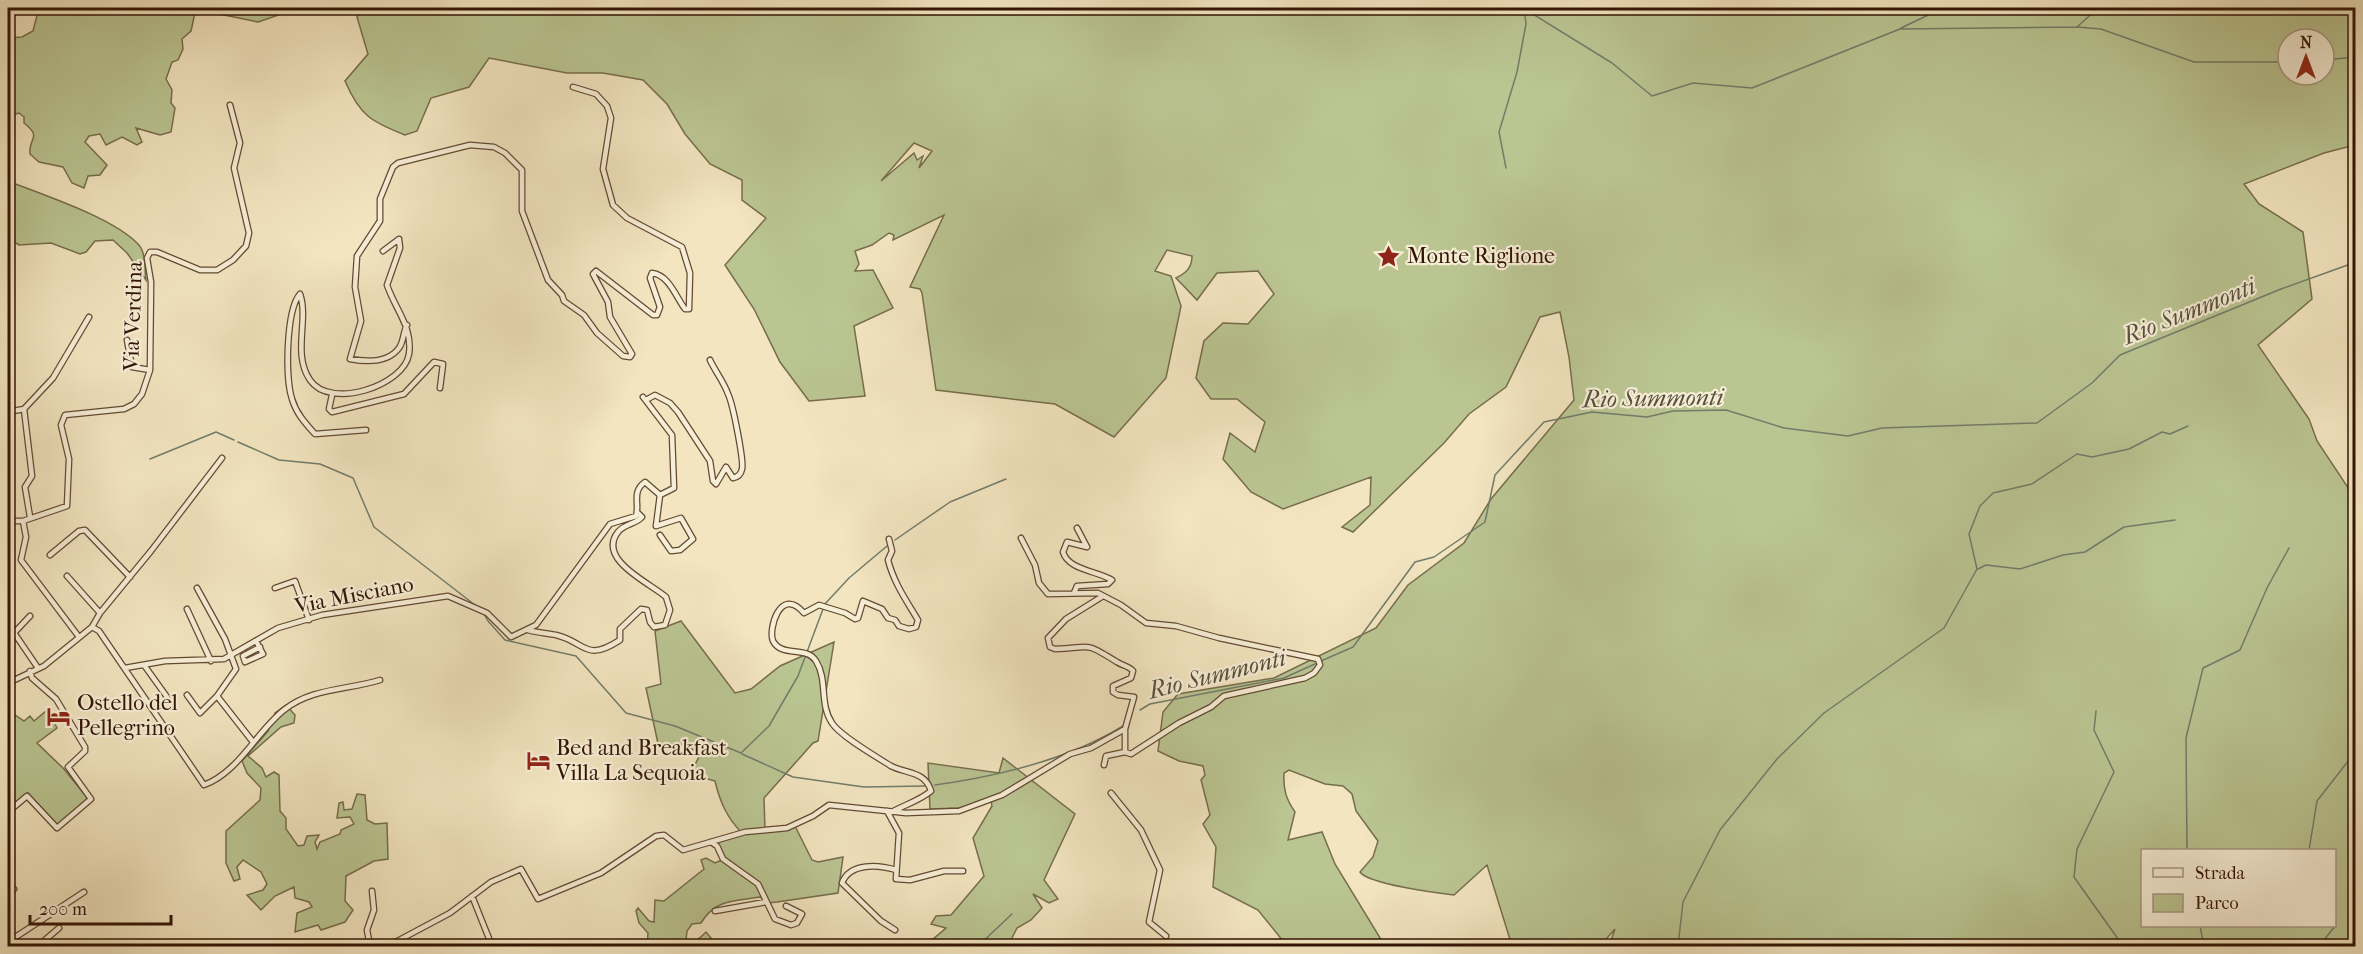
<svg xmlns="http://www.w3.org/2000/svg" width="2363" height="954" font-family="'IM FELL French Canon',serif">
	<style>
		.green { fill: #bac592; stroke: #766d4c; stroke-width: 1.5; fill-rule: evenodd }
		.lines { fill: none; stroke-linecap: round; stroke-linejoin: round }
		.stream { stroke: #727c6a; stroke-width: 1.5 }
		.minor-casing { stroke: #634934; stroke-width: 7 }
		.minor { stroke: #f7eed6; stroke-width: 4.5 }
		.labels { text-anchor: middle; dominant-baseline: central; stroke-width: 4.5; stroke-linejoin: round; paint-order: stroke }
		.poi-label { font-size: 22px; fill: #331505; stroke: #f7eed6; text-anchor: start }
		.street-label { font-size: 22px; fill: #331505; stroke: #f7eed6 }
		.water-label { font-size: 24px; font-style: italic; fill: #585140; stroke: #f7eed6 }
	</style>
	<rect width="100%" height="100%" fill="#f2e5c0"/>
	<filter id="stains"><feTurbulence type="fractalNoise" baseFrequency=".00333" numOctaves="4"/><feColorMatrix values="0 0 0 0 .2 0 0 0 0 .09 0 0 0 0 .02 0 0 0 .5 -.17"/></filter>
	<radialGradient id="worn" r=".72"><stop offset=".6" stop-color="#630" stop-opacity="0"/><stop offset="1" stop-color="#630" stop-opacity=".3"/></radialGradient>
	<path class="green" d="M 39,8 L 196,8 L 191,31 L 182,39 L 183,49 L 178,60 L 172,62 L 166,79 L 172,90 L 171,103 L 175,108 L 171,132 L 160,135 L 136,128 L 142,142 L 137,145 L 122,137 L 106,145 L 100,134 L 89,136 L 85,142 L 107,165 L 100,175 L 88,176 L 84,188 L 72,183 L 63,167 L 39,162 L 30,154 C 28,137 43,138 24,123 L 24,117 L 19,113 L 8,116 L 8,38 L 22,37 L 33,31 Z
		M 215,8 L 283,8 L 279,15 L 258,22 L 219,14 Z
		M 358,8 L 2355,8 L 2355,145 L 2324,153 L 2244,184 L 2259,204 L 2303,232 L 2312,299 L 2258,345 L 2309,419 L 2317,441 L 2347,486 L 2355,505 L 2355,946 L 1609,946 L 1615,929 L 1600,946 L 1512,946 L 1487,865 L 1454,895 C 1437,893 1368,884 1360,872 L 1373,857 L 1378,841 L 1356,811 L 1352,794 L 1343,786 L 1325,784 L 1289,770 L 1284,773 C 1283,789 1286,799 1295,812 L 1288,840 L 1322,832 L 1335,864 L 1385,946 L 1287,946 L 1258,910 L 1213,887 L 1216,847 L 1203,824 L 1210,815 L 1201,780 L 1205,775 L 1203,766 L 1179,761 L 1158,751 L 1163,712 L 1178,694 L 1274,678 L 1376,628 L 1408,585 L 1464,543 L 1491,499 L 1574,400 L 1569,357 L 1560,312 L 1540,317 L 1506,387 L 1469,414 L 1444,443 L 1353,532 L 1342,527 L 1370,505 L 1371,477 L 1283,509 L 1251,492 L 1223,459 L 1230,433 L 1255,452 L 1265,422 L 1237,399 L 1211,399 L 1196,378 L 1204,341 L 1223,323 L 1248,324 L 1274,294 L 1258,271 L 1217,273 L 1197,300 L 1176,278 C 1186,273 1192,268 1192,256 L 1167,250 L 1155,271 L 1171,276 L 1181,306 L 1166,378 L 1114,437 L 1055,404 L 936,390 L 922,293 L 920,289 L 910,287 L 944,215 L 893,240 L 894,235 L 889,233 L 872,245 L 855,251 L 859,264 L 855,271 L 873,270 L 893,308 L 854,326 L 865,396 L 809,401 L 780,362 L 754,309 L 725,265 L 766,218 L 742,200 L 742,180 L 710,164 L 685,134 L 667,104 L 643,80 L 603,73 L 567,73 L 489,58 L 469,87 L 431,98 L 417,131 L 405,135 C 372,122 360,116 345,81 L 368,54 L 357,17 ZM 2288,39 L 2324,39 L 2324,75 L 2288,75 ZM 914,143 L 932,151 L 919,168 L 923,156 L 917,160 L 914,153 L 881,181 ZM 2142,850 L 2334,850 L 2334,926 L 2142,926 Z
		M 8,181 C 43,195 112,217 138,244 C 146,252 145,269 146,280 L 127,253 L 113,240 L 95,241 L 86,252 L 80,254 L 51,243 L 19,245 L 8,238 Z
		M 681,621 L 735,693 L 751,689 L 780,666 L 834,642 L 818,741 L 813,743 L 764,798 L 765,830 L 795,826 L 812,860 L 818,862 L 843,857 L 838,893 L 777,902 L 768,903 L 760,897 C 735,901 715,899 701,923 L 692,924 L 687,931 L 686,941 C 696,943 700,938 706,932 L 711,938 L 708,946 L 647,946 L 648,933 L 639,923 L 636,911 L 638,908 L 649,921 L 654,922 L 655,900 L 664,901 L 704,869 L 701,860 L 706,858 L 715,863 L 724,859 L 717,843 L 742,833 C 727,818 720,802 715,781 L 690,774 L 701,753 L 677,743 L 659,748 L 646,688 L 661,684 L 655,631 Z
		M 286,705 L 295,715 L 294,723 L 281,727 L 248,756 L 262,768 L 266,777 L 274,772 L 279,775 L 280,811 L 286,818 L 286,829 L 298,846 L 304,845 L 307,836 L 319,835 L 315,842 L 317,849 L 320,842 L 340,834 L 341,830 L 354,824 L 350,817 L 337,818 L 339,803 L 343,802 L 344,810 L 352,809 L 357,794 L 365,795 L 367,820 L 375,824 L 387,823 L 388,859 L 374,861 L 346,876 L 345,901 L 353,910 L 345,922 L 321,930 L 318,925 L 295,932 L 297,913 L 312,907 L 309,902 L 295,898 L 294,887 L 275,896 L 261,910 L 247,895 L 263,890 L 267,884 L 261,872 L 243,860 L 237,867 L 240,879 L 234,881 L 226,863 L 226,831 L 260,800 L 261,788 L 247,773 L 242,761 L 268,731 L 275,713 Z
		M 8,710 L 24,721 L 30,716 L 34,721 L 46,711 L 57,722 L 55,724 L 57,728 L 37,743 L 64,769 L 89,800 L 58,826 L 28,793 L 8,810 Z
		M 1003,758 L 1075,814 L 1044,880 L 1058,899 L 1049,903 L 1033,894 L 1042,908 L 1031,920 L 1017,928 L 1008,946 L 912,946 L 917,941 L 933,939 L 946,928 L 931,924 L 936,916 L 951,915 L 984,876 L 973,838 L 992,806 L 991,801 L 959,808 L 930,809 L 928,763 L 999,773 Z"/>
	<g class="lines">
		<path class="stream" d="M 1523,8 L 1612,63 L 1652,96 L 1693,83 L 1752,88 L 1900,29 L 2077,27 L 2101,29 L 2194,62 L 2288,62
			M 2077,27 L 2098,8
			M 1901,28 L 1943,8
			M 2324,60 L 2356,57
			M 1506,168 L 1499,132 L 1517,72 L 1526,24 L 1524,8
			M 238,442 L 279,460 L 320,464 L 353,478 L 374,527 L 475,605
			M 150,459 L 216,432 L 234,440
			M 895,540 L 950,502 L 1006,479
			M 1978,569 L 1986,565 L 2020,569 L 2063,555 L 2085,552 L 2124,527 L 2175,520
			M 824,605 L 849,578 L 887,546
			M 484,614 L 488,621 L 505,640 L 576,656 L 626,713 L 675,726 L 741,753 L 769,726 L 798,676 L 823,609
			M 1321,661 L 1353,647 L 1415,562 L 1434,557 L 1485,522 L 1495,475 L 1544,422 L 1592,412 L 1647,417 L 1673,411 L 1726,410 L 1784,428 L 1848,436 L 1882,428 L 2037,423 L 2092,383 L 2120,355 L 2281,289 L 2356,262
			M 1140,710 L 1150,704 L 1284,678 L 1317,663
			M 2096,711 L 2094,730 L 2114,772 L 2077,849 L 2074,877 L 2123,946
			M 742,754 L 793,777 L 864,787 L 925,786
			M 935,785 C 999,776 1068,760 1123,726
			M 2187,850 L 2186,738 L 2203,668 L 2240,650 L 2267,588 L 2289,548
			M 2309,850 L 2317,801 L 2356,751
			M 2200,926 L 2204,946
			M 978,946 L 1012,914
			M 1678,946 L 1683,902 L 1720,830 L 1777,759 L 1824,713 L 1944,628 L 1977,569 L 1969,534 L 1980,506 L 1993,493 L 2032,484 L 2077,454 L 2092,457 L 2129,449 L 2162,432 L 2170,434 L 2188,426
			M 2319,946 L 2336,925 L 2334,920"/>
		<defs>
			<path id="minor" d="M 407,325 C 403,332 404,341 399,348 C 388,363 366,362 350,359 L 361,321 L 355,287 L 357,256 L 380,221 L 380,199 L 393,167 L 398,163 L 470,145 L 494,147 L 505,153 L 522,170 L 522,211 L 548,280 L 562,295 L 564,301 L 584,315 L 597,333 L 623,356 L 630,357 L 632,354 L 610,317 L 608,302 L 593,274 L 596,271 L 653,315 L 657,315 L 660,307 L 650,278 L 652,273 C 669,275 676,297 685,309 L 689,309 L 690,273 L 682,247 L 627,218 L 613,205 L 603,169 L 611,118 L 607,106 L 596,94 L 573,87
				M 127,340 L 132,367 L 150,370
				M 332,395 L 329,409 L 332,412 L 404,394 L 434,362 L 443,364 L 440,388
				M 646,400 L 655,395 L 670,403 L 678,412 L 710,461 L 713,481 L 716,484 L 726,467 L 733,478 C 738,477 741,474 742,469 C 744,461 733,404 728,394 C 724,382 715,371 710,360
				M 24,409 L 32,476 L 25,487 L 30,517
				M 8,412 L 24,409 L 53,378 L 89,317
				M 366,430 L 315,434 C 305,423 296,413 292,399 C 285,378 286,310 300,294 C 309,320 292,354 310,380 C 330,410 404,386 409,354 C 413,327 395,309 387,285 L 400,248 L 399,239 L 383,251
				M 660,495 L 656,526 L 681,518 L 693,539 L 680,550 L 671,551 L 660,535
				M 8,521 L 23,521 L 67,506 L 69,459 L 61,425 L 65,415 L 124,409 L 134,404 L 142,394 L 150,370 L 151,282 L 147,258 L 150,252 L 157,252 L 200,270 L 217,270 L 233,260 L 246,246 L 249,233 L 234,168 L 240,143 L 230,105
				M 23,521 L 26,537 L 21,560 L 79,637
				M 1077,528 L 1087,547
				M 889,539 L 892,551 L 888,560 C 894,583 906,600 918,620 L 916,627 L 909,629 L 899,626 L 895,620 L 888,618 L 882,609 L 863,601 L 858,618 L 855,619 L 845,613 L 819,605 L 804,613 C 780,585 768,630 773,641 C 782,658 806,645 816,661 C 828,680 819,704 832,723 C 840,736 877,757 891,766 C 907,774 925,771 931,791 C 919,801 906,804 892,812
				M 50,555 L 79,531 L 85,530 L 130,577
				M 67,576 L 100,613
				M 275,588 L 295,581 L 309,620
				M 1074,593 L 1077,586 L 1108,584 L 1112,580 C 1098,571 1068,570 1063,552 L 1067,542 L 1087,547
				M 1103,596 L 1066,619 L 1048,638 L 1050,647 L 1055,649 C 1092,648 1082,640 1117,662 C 1123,666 1129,666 1133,671 L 1131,678 L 1113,686 L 1113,692 L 1118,695 L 1134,697 L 1125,729
				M 187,609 L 211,661
				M 8,624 L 38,668
				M 92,627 L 99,631 L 204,785 C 239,772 256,732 284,710 C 311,688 348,690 380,680
				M 528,630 C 538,633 547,633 556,635 C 586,642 585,663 620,640 L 620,629 L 641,609 L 647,610 L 650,622 L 654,627 L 665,625 L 670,610 L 666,597 C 652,584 596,560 618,532 C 625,523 635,525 642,517 L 638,513
				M 14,633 L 30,616
				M 256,641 L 263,654 L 245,662 L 243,656 L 260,647
				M 144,665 L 167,697
				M 125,668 L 165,661 L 224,659 L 278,628 L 322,615 L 448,596 L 487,613 L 511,637 L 536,625 L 610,524 L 636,516 C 640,504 631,492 645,482 L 660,495 L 674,488 L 672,435 L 643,397
				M 8,683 L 44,666 L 92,627 L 100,613 L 151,551 L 222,458
				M 187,695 L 200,713 L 217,696 L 236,669 L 225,639 L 197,588
				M 217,696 L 253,742
				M 1104,765 L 1106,756 L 1125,752
				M 1111,793 L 1141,830 L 1160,870 L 1149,922 L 1166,936
				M 887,811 L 899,833 L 896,879 L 910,880 L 944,871 L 963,871
				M 8,812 L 27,796 L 57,828 L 91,799 L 68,767 L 85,751 L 85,747 L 56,699 L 32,678 L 30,671
				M 8,816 L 8,823
				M 711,842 L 717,846 L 723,859 L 758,884 L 775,919 L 791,925 L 797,923 L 802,914 L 786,906
				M 8,894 L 14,889
				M 472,896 L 492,946
				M 715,911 L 766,902
				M 895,930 L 881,921 L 842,883 C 850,862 879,865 896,870
				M 8,942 L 84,892
				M 38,946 L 59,928
				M 370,946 L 367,930 L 374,910 L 372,891
				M 388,946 L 450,913 L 491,882 L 521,869 L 538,899 L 601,873 L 656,836 L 664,835 L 683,850 L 745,832 L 787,828 L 813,816 L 829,805 L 906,813 L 959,811 L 1002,795 L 1070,754 L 1091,748 L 1125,729 L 1125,752 L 1131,754 L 1179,723 L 1211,707 L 1224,696 L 1305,678 L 1314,673 L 1320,665 L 1318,659 L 1219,638 L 1176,626 L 1146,623 L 1121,605 L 1098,593 L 1048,594 L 1039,583 L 1035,565 L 1021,538"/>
		</defs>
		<use href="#minor" class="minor-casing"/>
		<use href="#minor" class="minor"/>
	</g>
	<defs>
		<symbol id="sight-bare" viewBox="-9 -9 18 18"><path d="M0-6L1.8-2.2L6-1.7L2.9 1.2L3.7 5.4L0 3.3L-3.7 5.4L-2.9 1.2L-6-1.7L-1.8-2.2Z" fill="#8f2418" stroke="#f7eed6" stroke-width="2.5" paint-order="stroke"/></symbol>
		<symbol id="hotel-bare" viewBox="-9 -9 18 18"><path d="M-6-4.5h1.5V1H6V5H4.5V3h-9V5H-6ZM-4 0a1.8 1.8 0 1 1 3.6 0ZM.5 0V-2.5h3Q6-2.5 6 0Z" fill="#8f2418" stroke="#f7eed6" stroke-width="2.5" paint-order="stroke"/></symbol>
	</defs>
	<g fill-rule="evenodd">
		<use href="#sight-bare" x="1372" y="240" width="33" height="33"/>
		<use href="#hotel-bare" x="42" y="700" width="33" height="33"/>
		<use href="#hotel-bare" x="522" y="744" width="33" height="33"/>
	</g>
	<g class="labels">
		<g class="poi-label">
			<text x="1407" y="256">Monte Riglione</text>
			<text x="77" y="703">Ostello del<tspan x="77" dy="25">Pellegrino</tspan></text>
			<text x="556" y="748">Bed and Breakfast<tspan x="556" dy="25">Villa La Sequoia</tspan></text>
		</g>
		<g class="street-label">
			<text transform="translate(133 316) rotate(-88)">Via Verdina</text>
			<text transform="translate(354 595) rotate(-11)">Via Misciano</text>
		</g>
		<g class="water-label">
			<text transform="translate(2189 311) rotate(-22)">Rio Summonti</text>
			<text transform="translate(1653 398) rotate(-1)">Rio Summonti</text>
			<text transform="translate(1217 674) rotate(-14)">Rio Summonti</text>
		</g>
	</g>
	<rect width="2363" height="954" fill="none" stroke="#f2e5c0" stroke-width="30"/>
	<rect x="9" y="9" width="2345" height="936" fill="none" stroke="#331505" stroke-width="3"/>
	<rect x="15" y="15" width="2333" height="924" fill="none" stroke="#331505" stroke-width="1.5"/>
	<rect x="2141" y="849" width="195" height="78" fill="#f7eed6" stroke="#a99782" stroke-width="1.5"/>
	<rect x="2153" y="868" width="30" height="9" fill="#f7eed6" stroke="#a99782" stroke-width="1.5"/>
	<text x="2195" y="879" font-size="18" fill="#331505">Strada</text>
	<rect x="2153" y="894" width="30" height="18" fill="#bac592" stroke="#a99782" stroke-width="1.5"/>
	<text x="2195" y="909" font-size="18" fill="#331505">Parco</text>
	<g transform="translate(2306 57)"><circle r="28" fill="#f7eed6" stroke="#a99782" stroke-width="1.5"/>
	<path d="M0-4.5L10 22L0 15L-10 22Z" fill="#8f2418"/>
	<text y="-9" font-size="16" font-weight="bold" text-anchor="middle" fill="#331505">N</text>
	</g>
	<path d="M30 915v9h141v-9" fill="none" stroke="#331505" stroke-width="3"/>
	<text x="39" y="915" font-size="18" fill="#331505" stroke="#f7eed6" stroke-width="4.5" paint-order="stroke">200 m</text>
	<rect width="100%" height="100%" filter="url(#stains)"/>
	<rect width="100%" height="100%" fill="url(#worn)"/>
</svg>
